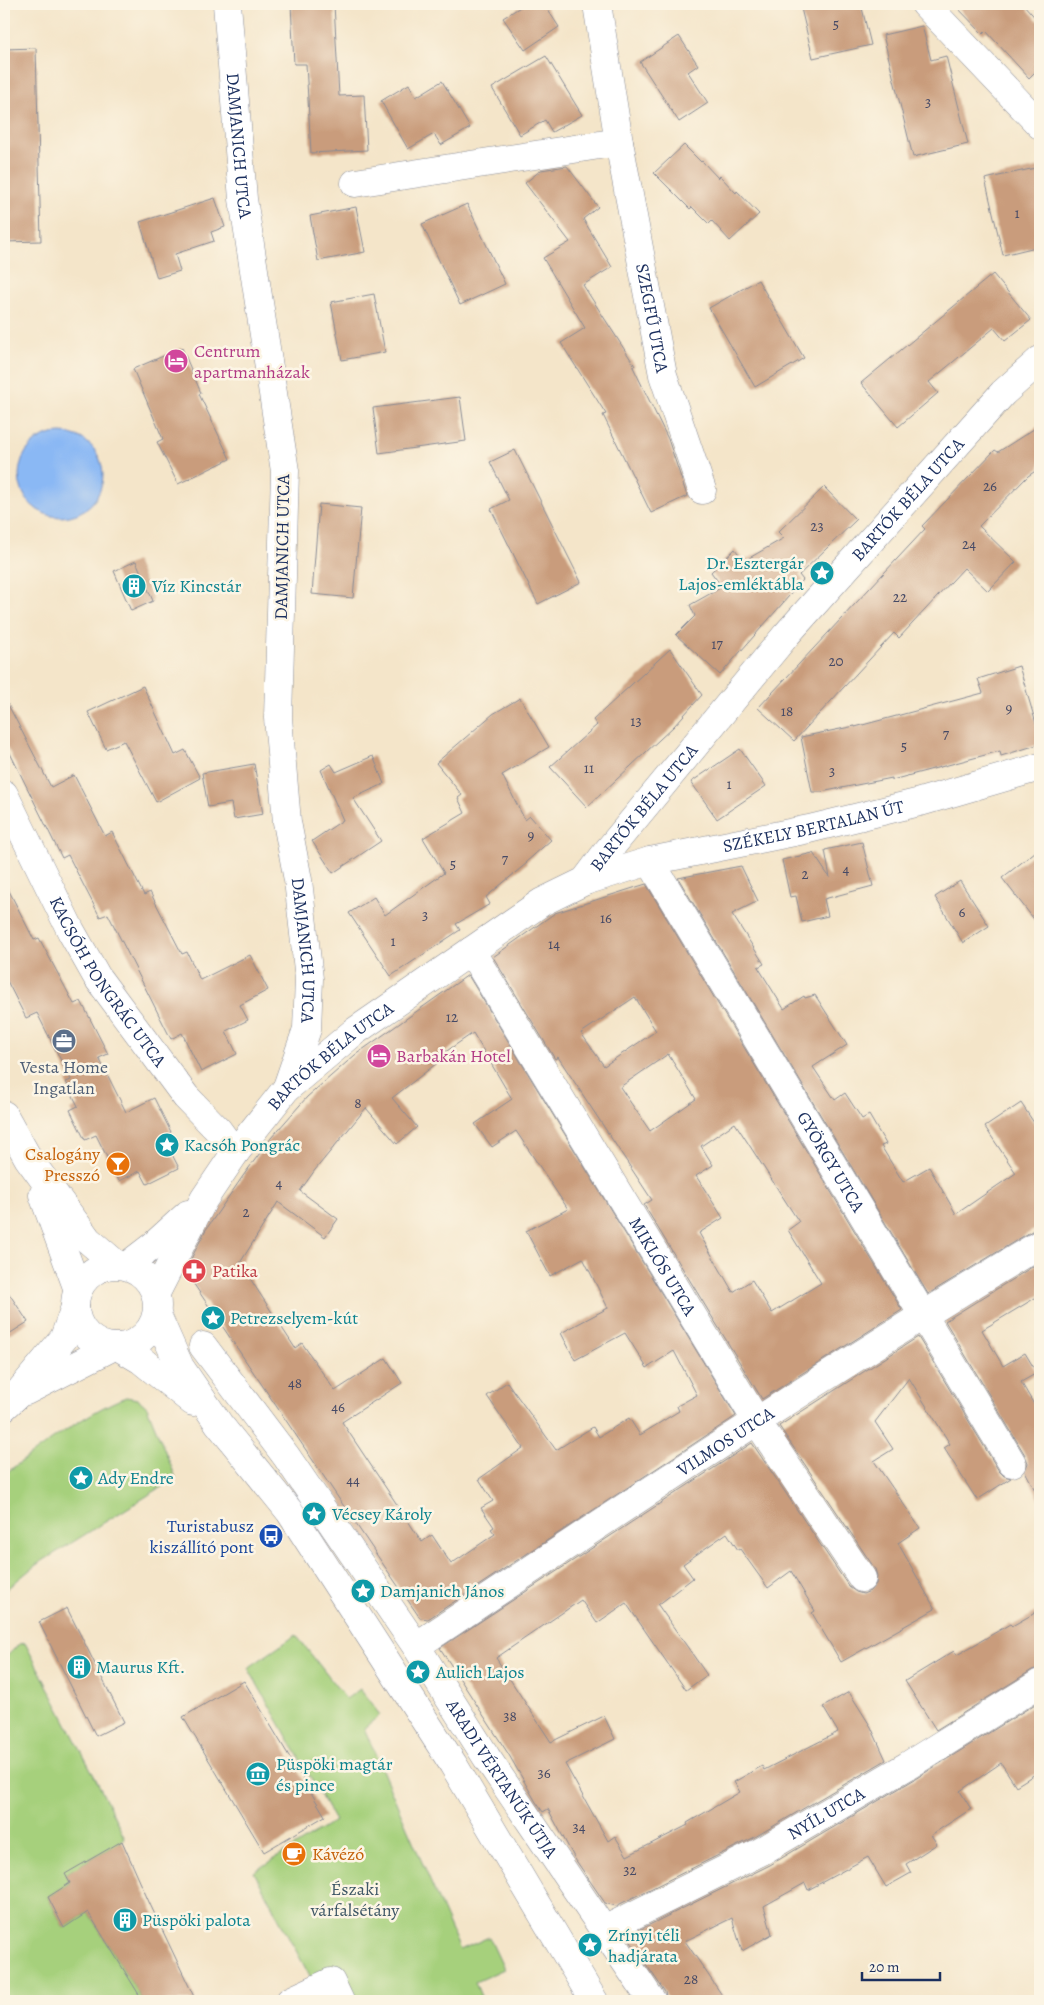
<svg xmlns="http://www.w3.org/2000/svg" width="1044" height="2005" font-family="Alegreya,serif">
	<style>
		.green { fill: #a6d07c; stroke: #60806d }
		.water { fill: #8ab8f4; stroke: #5274a9 }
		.building { fill: #c99c7c; fill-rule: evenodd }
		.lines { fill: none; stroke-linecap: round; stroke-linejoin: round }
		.minor-casing { stroke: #888a94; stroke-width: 29 }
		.minor { stroke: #fff; stroke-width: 28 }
		.labels { text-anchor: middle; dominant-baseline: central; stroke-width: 5; stroke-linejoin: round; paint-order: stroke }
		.number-label { font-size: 15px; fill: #464a66 }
		.street-label { font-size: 18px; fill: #1b2f5e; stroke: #fcf5e5 }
		.hotel-label { font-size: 18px; fill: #b23c85; stroke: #fcf5e5; text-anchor: start }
		.culture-label { font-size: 18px; fill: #0d838f; stroke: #fcf5e5; text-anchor: start }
		.service-label { font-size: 18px; fill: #4e5e75; stroke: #fcf5e5 }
		.food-label { font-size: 18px; fill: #c56008; stroke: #fcf5e5; text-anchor: end }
		.health-label { font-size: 18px; fill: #be3a42; stroke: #fcf5e5; text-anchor: start }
		.transit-label { font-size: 18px; fill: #164399; stroke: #fcf5e5; text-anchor: end }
		.park-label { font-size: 18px; fill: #3e5766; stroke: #fcf5e5 }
	</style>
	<rect width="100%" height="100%" fill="#fcf5e5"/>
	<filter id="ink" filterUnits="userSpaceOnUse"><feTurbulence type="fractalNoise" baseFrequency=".02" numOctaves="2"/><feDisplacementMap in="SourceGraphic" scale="10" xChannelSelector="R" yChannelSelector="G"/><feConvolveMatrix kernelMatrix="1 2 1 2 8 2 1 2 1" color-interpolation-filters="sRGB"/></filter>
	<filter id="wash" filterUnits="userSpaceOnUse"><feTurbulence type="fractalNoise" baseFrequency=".0096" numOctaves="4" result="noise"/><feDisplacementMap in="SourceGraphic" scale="20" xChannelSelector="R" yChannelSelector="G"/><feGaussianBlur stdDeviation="1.12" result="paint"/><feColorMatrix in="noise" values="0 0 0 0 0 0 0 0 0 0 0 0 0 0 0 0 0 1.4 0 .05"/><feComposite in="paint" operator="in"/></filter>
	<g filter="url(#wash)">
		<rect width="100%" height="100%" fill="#f4e5c9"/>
		<path class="green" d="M 126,1397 L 138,1399 L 147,1407 L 176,1478 L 36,1565 L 4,1591 L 4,1474 C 40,1449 86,1412 126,1397 Z
			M 296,1635 L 346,1699 L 360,1689 L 380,1715 L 364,1728 L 460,1950 L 489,1937 L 504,1969 L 475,1982 L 483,2001 L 323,2001 L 254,1872 L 335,1821 L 248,1668 Z
			M 25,1643 L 101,1789 L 124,1837 L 122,1841 L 65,1874 L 70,1883 L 48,1897 L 64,1928 L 88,1912 L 143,2001 L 4,2001 L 4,1659 L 19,1644 Z"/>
		<path class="water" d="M19 475a42 42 0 1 1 84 0a42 42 0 1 1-84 0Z"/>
		<g id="blocks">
			<path class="building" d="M 291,4 L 334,4 L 339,96 L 364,95 L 367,150 L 311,153 L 306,64 L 294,64 Z
				M 525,4 L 544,4 L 559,27 L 525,50 L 503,18 Z
				M 800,4 L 861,4 L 871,45 L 813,58 Z
				M 954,4 L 1023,4 L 1040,23 L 1040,67 L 1029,78 L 986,31 L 983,34 Z
				M 922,26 L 931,60 L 946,56 L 968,144 L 913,157 L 883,35 Z
				M 679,36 L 698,65 L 688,72 L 708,103 L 679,122 L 640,62 Z
				M 36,48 L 41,241 L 4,242 L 4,49 Z
				M 546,56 L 582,115 L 552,132 L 545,120 L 520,135 L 492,88 Z
				M 442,81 L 470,128 L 441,145 L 434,134 L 408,149 L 381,101 L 409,84 L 416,97 Z
				M 684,145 L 701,162 L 702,161 L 718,178 L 720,176 L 736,193 L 737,191 L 759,214 L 730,241 L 712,221 L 709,224 L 692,207 L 690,209 L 654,173 Z
				M 567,166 L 598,207 L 583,219 L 612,267 L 583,285 L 635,366 L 633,367 L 668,439 L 687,496 L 651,513 L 603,415 L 606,414 L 561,343 L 585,328 L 543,258 L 570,242 L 525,183 L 541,170 Z
				M 1040,167 L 1040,246 L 1003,255 L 985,179 Z
				M 215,198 L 225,227 L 211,232 L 214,241 L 175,254 L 180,271 L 157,278 L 140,222 Z
				M 467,204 L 505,284 L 460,305 L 422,224 Z
				M 356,207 L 365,252 L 318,261 L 310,216 Z
				M 993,274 L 1031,320 L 1005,341 L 994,328 L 929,382 L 938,393 L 898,427 L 861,383 Z
				M 758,280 L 804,358 L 755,387 L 709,308 Z
				M 374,294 L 385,352 L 342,360 L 331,302 Z
				M 182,348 L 201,393 L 199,394 L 230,459 L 178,484 L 157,442 L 163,439 L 133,369 Z
				M 460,397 L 466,441 L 379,453 L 373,408 Z
				M 1040,425 L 1040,468 L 1028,476 L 979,526 L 1016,562 L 988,591 L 964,568 L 899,638 L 894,633 L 794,741 L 758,708 L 925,529 L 922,526 L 995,450 L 998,452 Z
				M 515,450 L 581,582 L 538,604 L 491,509 L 509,500 L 490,462 Z
				M 824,487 L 856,520 L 799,575 L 803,580 L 720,675 L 676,635 L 695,616 L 690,605 L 722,587 L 711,572 L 735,549 L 744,561 L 784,538 L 778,532 Z
				M 319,504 L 361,508 L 353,598 L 312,594 Z
				M 136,561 L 153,601 L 131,611 L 114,571 Z
				M 670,649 L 702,695 L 674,726 L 587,807 L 550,767 L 597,725 L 593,720 Z
				M 1019,666 L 1040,737 L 1040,744 L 1001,756 L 1000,751 L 892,780 L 892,778 L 821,792 L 812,792 L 801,737 L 855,726 L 855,727 L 983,693 L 978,679 Z
				M 143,686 L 175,755 L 185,750 L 200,778 L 156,802 L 124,741 L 106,749 L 88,712 Z
				M 4,697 L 51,787 L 74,775 L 105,836 L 112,832 L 144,895 L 150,892 L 182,954 L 187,952 L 200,980 L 250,955 L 268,990 L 240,1005 L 248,1020 L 226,1031 L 237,1054 L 201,1072 L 182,1033 L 171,1039 L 108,914 L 100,917 L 68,855 L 62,858 L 4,741 Z
				M 520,698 L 549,747 L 502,775 L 525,820 L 530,816 L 551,840 L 526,862 L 527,863 L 486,897 L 490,904 L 456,924 L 460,930 L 391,976 L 349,913 L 374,897 L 385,915 L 444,873 L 423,838 L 465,813 L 458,798 L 462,795 L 436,763 L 493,714 Z
				M 740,749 L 766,786 L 717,819 L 691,782 Z
				M 373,756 L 384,784 L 353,798 L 381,841 L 333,873 L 312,841 L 343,820 L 321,770 L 331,764 L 336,772 Z
				M 254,764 L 263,814 L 234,819 L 231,803 L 208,807 L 202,773 Z
				M 862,842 L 873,886 L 824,899 L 828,916 L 802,922 L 796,896 L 790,897 L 782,860 L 813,853 L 830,878 L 825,850 Z
				M 1040,848 L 1040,927 L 1002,878 Z
				M 741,866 L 758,901 L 732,914 L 764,964 L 758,967 L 784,1009 L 804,996 L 805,998 L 815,995 L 847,1045 L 813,1067 L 835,1100 L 845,1093 L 862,1119 L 869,1115 L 886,1144 L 881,1146 L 903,1182 L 929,1167 L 956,1214 L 1016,1173 L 985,1127 L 1021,1103 L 1040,1132 L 1040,1228 L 1032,1231 L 928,1294 L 678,878 Z
				M 4,881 L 34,940 L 39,938 L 74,1004 L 81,1001 L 108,1054 L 99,1058 L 126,1112 L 154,1098 L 171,1132 L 163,1137 L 179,1168 L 147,1184 L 140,1171 L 119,1181 L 96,1135 L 85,1140 L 70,1110 L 78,1106 L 66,1082 L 71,1080 L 37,1013 L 26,1018 L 4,975 Z
				M 960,881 L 989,926 L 963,943 L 935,897 Z
				M 646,884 L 902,1310 L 762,1399 L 644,1205 L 652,1200 L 558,1057 L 555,1059 L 493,957 L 555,913 ZM 635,997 L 656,1031 L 604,1066 L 581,1033 ZM 668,1054 L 696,1099 L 650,1131 L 620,1087 ZM 735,1123 L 799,1222 L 788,1230 L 821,1283 L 772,1313 L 752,1280 L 733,1292 L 699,1233 L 723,1218 L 696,1176 L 713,1165 L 701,1146 Z
				M 468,975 L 736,1416 L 428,1619 L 420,1618 L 385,1567 L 185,1271 L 205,1231 L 243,1176 L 271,1138 L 307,1097 L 355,1055 ZM 473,1033 L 512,1099 L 475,1124 L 492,1147 L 516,1131 L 568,1209 L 526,1231 L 550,1276 L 583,1258 L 608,1308 L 561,1333 L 575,1360 L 625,1333 L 647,1368 L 674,1351 L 697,1395 L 677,1406 L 679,1411 L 640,1435 L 629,1418 L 599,1437 L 593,1427 L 556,1450 L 507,1382 L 487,1396 L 523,1448 L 479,1479 L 493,1501 L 481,1508 L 494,1527 L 491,1529 L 495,1534 L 451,1564 L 432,1535 L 422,1542 L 342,1422 L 402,1383 L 386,1358 L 335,1391 L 302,1343 L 295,1348 L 240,1263 L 278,1202 L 325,1237 L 338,1219 L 300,1191 L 315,1170 L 366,1108 L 397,1144 L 417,1127 L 392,1098 L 441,1060 L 438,1057 Z
				M 1040,1262 L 1040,1295 L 982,1330 L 1003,1366 L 1025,1353 L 1037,1373 L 1021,1382 L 1040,1415 L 1040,1500 L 1025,1471 L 1028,1463 L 1025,1455 L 945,1321 Z
				M 4,1286 L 28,1322 L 4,1337 Z
				M 918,1337 L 999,1471 L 1004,1476 L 1011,1478 L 977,1500 L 944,1448 L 950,1444 L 909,1378 L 875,1422 L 893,1449 L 874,1461 L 920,1528 L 898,1543 L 935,1609 L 841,1662 L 812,1613 L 815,1611 L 791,1571 L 768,1588 L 740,1549 L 738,1550 L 727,1533 L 683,1564 L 693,1578 L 658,1605 L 707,1675 L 686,1690 L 626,1603 L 597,1623 L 581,1600 L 496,1658 L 551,1742 L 604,1716 L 615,1739 L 565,1764 L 608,1841 L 615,1836 L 627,1856 L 688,1825 L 687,1823 L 740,1792 L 734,1782 L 762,1766 L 764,1770 L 838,1732 L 823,1707 L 849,1692 L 871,1727 L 886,1760 L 755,1837 L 616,1906 L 605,1903 L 575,1859 L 548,1809 L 543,1812 L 536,1802 L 509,1755 L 440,1648 L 752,1443 L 849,1587 L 856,1592 L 863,1594 L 870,1591 L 876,1584 L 877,1576 L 875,1569 L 779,1426 Z
				M 67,1608 L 124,1722 L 96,1736 L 39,1622 Z
				M 1040,1610 L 1040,1668 L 1032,1670 L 936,1730 L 905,1681 L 954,1651 L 957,1655 L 1010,1624 L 1012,1626 Z
				M 244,1681 L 325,1816 L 264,1852 L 183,1717 Z
				M 1040,1701 L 1040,1771 L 1016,1786 L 1001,1763 L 960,1791 L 971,1809 L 931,1835 L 937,1844 L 906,1864 L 911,1873 L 886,1887 L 868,1857 L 808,1890 L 805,1883 L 764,1906 L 772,1934 L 742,1951 L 732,1918 L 685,1941 L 726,2001 L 667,2001 L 665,1992 L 627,1936 L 770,1865 L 915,1779 Z
				M 122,1841 L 149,1902 L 196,2001 L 143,2001 L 88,1912 L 64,1928 L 48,1897 L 70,1883 L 65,1874 Z"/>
		</g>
	</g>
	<g filter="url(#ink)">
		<use href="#blocks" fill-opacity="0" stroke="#888a94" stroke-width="1"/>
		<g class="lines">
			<defs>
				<g id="minor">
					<path id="s1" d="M 227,4 L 243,199 L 285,471 L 278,718 L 287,822 L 298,880 L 309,979 L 307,1029 L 287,1087"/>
					<path id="s2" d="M 597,4 L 619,142 L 663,375 L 702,490"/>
					<path d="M 925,4 L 1040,125"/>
					<path d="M 355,183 L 619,142"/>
					<path id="s3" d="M 4,794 L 71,931 L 97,977 L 186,1097 L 218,1130 L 235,1153"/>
					<path id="s4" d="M 650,861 L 1012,1463"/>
					<path id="s5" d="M 585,881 L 650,861 L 809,829 L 920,802 L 1040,767"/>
					<path id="s6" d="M 471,951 L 756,1420 L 862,1578"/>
					<path d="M 4,1115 L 28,1158 L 80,1229 L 88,1240 L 116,1264"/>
					<path d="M 43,1195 L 78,1290"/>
					<circle cx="116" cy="1306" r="41"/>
					<path d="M 128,1265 L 154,1245 L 188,1214"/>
					<path id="s7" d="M 156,1293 L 204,1199 L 235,1153 L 286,1089 L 354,1032 L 542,902 L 585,881 L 606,853 L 787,634 L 1003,393 L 1040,360"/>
					<path d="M 157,1315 L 180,1367 L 219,1424 L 290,1512 L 453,1764 L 594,2001"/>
					<path id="s8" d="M 203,1346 L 286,1456 L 416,1646 L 487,1758 L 652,2001"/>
					<path d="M 119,1347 L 141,1360 L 193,1402"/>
					<path d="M 26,1391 L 112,1347"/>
					<path d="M 4,1407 L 16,1396 L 64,1338 L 75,1307"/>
					<path id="s9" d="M 416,1646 C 622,1509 828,1371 1040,1244"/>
					<path id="s10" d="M 604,1930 L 762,1851 L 907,1766 L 1040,1683"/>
					<path d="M 290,2001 L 331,1982 L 340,2001"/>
				</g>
			</defs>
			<use href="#minor" class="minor-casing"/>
			<use href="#minor" class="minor"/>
		</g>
	</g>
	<defs>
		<symbol id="hotel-disc" viewBox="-11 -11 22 22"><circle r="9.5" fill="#d1479c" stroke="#fcf5e5"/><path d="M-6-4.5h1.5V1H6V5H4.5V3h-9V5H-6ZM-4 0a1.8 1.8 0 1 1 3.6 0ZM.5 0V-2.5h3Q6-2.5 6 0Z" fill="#fff"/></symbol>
		<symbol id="sight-disc" viewBox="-11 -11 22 22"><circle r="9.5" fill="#0f9aa8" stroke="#fcf5e5"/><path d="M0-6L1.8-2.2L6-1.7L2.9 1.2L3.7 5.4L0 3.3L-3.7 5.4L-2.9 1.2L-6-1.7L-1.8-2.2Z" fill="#fff"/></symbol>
		<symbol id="building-disc" viewBox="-11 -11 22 22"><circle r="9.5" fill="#0f9aa8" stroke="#fcf5e5"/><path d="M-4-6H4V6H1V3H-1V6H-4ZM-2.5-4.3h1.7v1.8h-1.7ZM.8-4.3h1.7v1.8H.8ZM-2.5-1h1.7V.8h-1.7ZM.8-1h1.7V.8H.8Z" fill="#fff"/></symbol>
		<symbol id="office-disc" viewBox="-11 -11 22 22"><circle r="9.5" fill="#5c6f8a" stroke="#fcf5e5"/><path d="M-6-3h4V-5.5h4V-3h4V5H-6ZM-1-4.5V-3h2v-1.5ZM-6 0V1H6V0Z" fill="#fff"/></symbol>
		<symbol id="bar-disc" viewBox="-11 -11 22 22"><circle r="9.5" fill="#e8710a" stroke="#fcf5e5"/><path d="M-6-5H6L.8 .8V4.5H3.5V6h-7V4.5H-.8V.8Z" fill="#fff"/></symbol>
		<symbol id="pharmacy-disc" viewBox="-11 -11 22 22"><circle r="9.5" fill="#e0444e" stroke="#fcf5e5"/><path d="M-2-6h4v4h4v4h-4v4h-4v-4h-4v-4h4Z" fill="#fff"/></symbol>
		<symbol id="bus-disc" viewBox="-11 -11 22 22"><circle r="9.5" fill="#1a4fb4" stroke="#fcf5e5"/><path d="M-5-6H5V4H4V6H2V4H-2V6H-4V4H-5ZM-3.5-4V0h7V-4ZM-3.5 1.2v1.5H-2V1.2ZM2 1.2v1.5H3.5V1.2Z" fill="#fff"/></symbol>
		<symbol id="museum-disc" viewBox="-11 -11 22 22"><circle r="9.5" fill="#0f9aa8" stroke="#fcf5e5"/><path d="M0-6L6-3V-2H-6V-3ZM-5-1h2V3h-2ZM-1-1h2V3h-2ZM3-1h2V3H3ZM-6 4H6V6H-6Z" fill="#fff"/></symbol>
		<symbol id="cafe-disc" viewBox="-11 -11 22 22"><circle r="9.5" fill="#e8710a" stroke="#fcf5e5"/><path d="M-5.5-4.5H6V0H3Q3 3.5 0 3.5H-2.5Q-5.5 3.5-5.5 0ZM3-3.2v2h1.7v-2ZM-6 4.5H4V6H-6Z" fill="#fff"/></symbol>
	</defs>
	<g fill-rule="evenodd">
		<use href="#hotel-disc" x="162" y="347" width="28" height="28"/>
		<use href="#sight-disc" x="808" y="559" width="28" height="28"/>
		<use href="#building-disc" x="120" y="572" width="28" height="28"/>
		<use href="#office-disc" x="50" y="1027" width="28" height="28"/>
		<use href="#hotel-disc" x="365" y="1042" width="28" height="28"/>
		<use href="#sight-disc" x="153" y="1131" width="28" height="28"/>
		<use href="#bar-disc" x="104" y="1150" width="28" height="28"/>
		<use href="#pharmacy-disc" x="180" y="1257" width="28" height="28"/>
		<use href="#sight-disc" x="199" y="1304" width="28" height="28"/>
		<use href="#sight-disc" x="67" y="1464" width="28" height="28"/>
		<use href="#sight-disc" x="300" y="1500" width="28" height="28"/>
		<use href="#bus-disc" x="257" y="1522" width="28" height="28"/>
		<use href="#sight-disc" x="349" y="1577" width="28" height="28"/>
		<use href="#building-disc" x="65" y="1653" width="28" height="28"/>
		<use href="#sight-disc" x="404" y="1658" width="28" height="28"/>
		<use href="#museum-disc" x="244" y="1760" width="28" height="28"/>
		<use href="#cafe-disc" x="280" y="1840" width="28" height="28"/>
		<use href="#building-disc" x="111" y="1906" width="28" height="28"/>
		<use href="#sight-disc" x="576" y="1931" width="28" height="28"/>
	</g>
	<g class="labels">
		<g class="number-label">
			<text x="836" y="24">5</text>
			<text x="928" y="102">3</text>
			<text x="1017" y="213">1</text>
			<text x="990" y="486">26</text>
			<text x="817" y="526">23</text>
			<text x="969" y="544">24</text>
			<text x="900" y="597">22</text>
			<text x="717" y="644">17</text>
			<text x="836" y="661">20</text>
			<text x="1009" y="708">9</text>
			<text x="787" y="711">18</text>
			<text x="636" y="721">13</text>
			<text x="946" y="734">7</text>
			<text x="904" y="746">5</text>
			<text x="589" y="768">11</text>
			<text x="832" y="771">3</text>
			<text x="729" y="784">1</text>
			<text x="531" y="835">9</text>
			<text x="505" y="859">7</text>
			<text x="453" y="864">5</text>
			<text x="846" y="869">4</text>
			<text x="805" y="874">2</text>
			<text x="962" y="912">6</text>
			<text x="425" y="915">3</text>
			<text x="606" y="918">16</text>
			<text x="393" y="941">1</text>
			<text x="554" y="944">14</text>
			<text x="452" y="1017">12</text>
			<text x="358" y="1103">8</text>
			<text x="279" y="1183">4</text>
			<text x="246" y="1212">2</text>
			<text x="295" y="1383">48</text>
			<text x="338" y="1407">46</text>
			<text x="353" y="1480">44</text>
			<text x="510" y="1716">38</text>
			<text x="544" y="1773">36</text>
			<text x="579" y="1827">34</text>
			<text x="630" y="1870">32</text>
			<text x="691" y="1979">28</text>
		</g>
		<g class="street-label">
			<text stroke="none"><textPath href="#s1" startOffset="142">DAMJANICH UTCA</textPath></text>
			<text stroke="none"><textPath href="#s2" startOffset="319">SZEGFŰ UTCA</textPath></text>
			<text stroke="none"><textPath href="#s7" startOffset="1108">BARTÓK BÉLA UTCA</textPath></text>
			<text transform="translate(282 547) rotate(-89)">DAMJANICH UTCA</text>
			<text stroke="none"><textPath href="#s7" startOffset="702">BARTÓK BÉLA UTCA</textPath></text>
			<text stroke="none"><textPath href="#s5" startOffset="235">SZÉKELY BERTALAN ÚT</textPath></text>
			<text stroke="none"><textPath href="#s1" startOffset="952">DAMJANICH UTCA</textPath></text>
			<text stroke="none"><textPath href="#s3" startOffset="215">KACSÓH PONGRÁC UTCA</textPath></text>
			<text stroke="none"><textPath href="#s7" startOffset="298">BARTÓK BÉLA UTCA</textPath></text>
			<text stroke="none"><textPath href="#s4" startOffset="351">GYÖRGY UTCA</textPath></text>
			<text stroke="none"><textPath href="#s6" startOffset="369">MIKLÓS UTCA</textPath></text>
			<text stroke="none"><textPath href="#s9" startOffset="371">VILMOS UTCA</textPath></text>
			<text stroke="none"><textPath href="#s8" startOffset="526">ARADI VÉRTANÚK ÚTJA</textPath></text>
			<text stroke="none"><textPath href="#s10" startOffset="251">NYÍL UTCA</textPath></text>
		</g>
		<g class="hotel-label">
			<text x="194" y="351">Centrum<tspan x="194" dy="21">apartmanházak</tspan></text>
			<text x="396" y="1056">Barbakán Hotel</text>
		</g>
		<g class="culture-label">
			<text x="804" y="563" text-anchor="end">Dr. Esztergár<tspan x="804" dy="21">Lajos-emléktábla</tspan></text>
			<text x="152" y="586">Víz Kincstár</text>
			<text x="184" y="1145">Kacsóh Pongrác</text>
			<text x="230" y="1318">Petrezselyem-kút</text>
			<text x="98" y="1478">Ady Endre</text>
			<text x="332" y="1514">Vécsey Károly</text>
			<text x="380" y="1591">Damjanich János</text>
			<text x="96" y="1667">Maurus Kft.</text>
			<text x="436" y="1672">Aulich Lajos</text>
			<text x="276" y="1764">Püspöki magtár<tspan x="276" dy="21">és pince</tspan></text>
			<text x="142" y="1920">Püspöki palota</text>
			<text x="608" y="1935">Zrínyi téli<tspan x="608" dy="21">hadjárata</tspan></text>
		</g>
		<g class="service-label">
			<text x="64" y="1067">Vesta Home<tspan x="64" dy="21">Ingatlan</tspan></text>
		</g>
		<g class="food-label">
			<text x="100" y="1154">Csalogány<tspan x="100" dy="21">Presszó</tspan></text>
			<text x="312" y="1854" text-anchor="start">Kávézó</text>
		</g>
		<g class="health-label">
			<text x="212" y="1271">Patika</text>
		</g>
		<g class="transit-label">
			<text x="254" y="1526">Turistabusz<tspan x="254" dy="21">kiszállító pont</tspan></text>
		</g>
		<g class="park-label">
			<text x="355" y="1889">Északi<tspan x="355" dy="21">várfalsétány</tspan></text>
		</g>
	</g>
	<rect width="1044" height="2005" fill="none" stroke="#fcf5e5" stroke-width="20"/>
	<path d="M862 1972v8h78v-8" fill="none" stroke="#1b2f5e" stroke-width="2.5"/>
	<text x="869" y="1972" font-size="15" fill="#1b2f5e" stroke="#fcf5e5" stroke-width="4" paint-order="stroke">20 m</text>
</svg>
